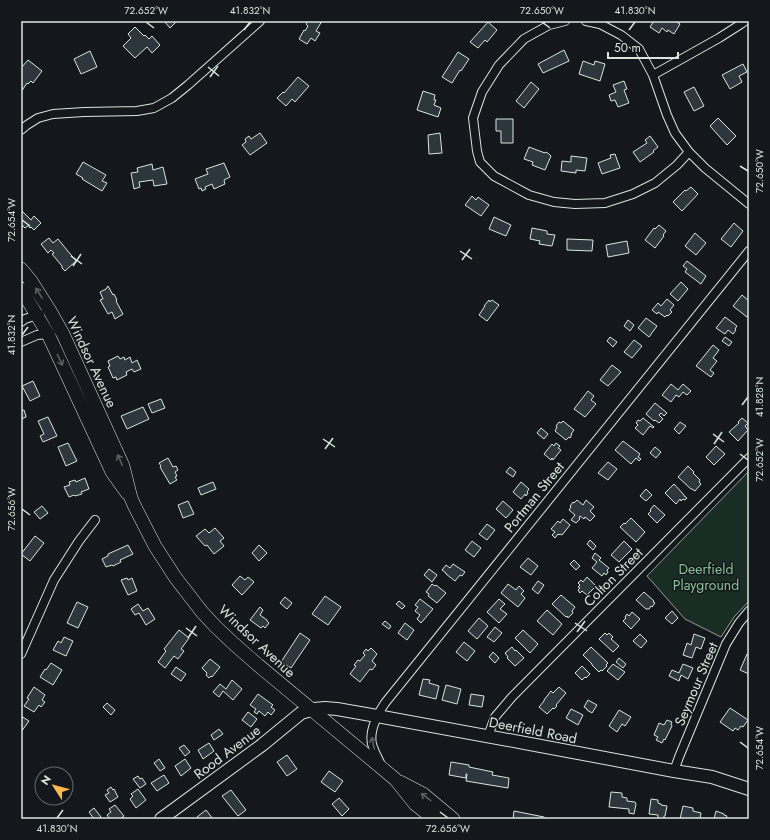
<svg xmlns="http://www.w3.org/2000/svg" width="770" height="840" font-family="Jost,sans-serif">
	<style>
		.green { fill: #1a2d24; stroke: #939e99 }
		.building { fill: #2c363c; stroke: #d8e6dc }
		.lines { fill: none; stroke-linecap: round; stroke-linejoin: round }
		.street-casing { stroke: #d8e6dc; stroke-width: 10 }
		.secondary-casing { stroke: #d8e6dc; stroke-width: 14 }
		.primary-casing { stroke: #d8e6dc; stroke-width: 14 }
		.street { stroke: #14181c; stroke-width: 8 }
		.secondary { stroke: #14181c; stroke-width: 12 }
		.primary { stroke: #14181c; stroke-width: 13 }
		.oneway { stroke: #59605f }
		.ticks { fill: none; stroke: #d8e6dc; stroke-width: 1.5 }
		.labels { text-anchor: middle; dominant-baseline: central; stroke-width: 3; stroke-linejoin: round; paint-order: stroke }
		.street-label { font-size: 14px; fill: #d8e6dc; stroke: #14181c }
		.park-label { font-size: 14px; fill: #8ac095; stroke: #14181c }
		.neatline { fill: none; stroke: #d8e6dc; stroke-width: 1.5 }
		.ticks-label { font-size: 10px; text-anchor: middle; fill: #d8e6dc }
	</style>
	<rect width="100%" height="100%" fill="#14181c"/>
	<path class="green" d="M 749,471 L 749,601 L 734,617 L 721,637 L 685,619 L 647,576 Z"/>
	<path class="building" d="M 164,21 L 177,21 L 170,28 Z
		M 308,21 L 322,21 L 316,31 L 320,33 L 315,41 L 311,38 L 307,44 L 299,39 L 304,30 L 305,31 L 308,26 L 306,24 Z
		M 654,21 L 675,21 L 680,24 L 674,34 L 668,30 L 667,32 L 662,28 L 659,33 L 650,27 Z
		M 488,22 L 497,30 L 487,42 L 485,40 L 478,48 L 470,42 Z
		M 135,27 L 144,36 L 145,35 L 149,39 L 152,36 L 160,45 L 152,53 L 147,47 L 135,58 L 123,46 L 131,38 L 128,34 Z
		M 564,50 L 569,61 L 543,73 L 538,64 Z
		M 90,51 L 97,67 L 81,74 L 74,59 Z
		M 458,52 L 469,59 L 461,71 L 460,70 L 452,83 L 442,77 Z
		M 28,60 L 42,71 L 33,83 L 31,81 L 28,84 L 27,83 L 21,92 L 21,68 Z
		M 583,61 L 594,65 L 595,61 L 605,64 L 600,81 L 579,74 Z
		M 743,64 L 747,72 L 739,76 L 742,82 L 730,89 L 722,75 Z
		M 298,77 L 309,86 L 295,102 L 292,99 L 286,106 L 277,98 L 283,92 L 284,93 Z
		M 624,81 L 627,89 L 624,90 L 629,103 L 618,107 L 615,100 L 611,101 L 609,95 L 616,92 L 613,85 Z
		M 531,82 L 539,89 L 524,108 L 516,101 Z
		M 694,87 L 704,106 L 694,111 L 684,92 Z
		M 423,91 L 435,95 L 434,100 L 436,100 L 434,105 L 441,108 L 438,117 L 417,110 Z
		M 718,118 L 736,136 L 727,145 L 710,126 Z
		M 496,119 L 513,119 L 513,143 L 501,143 L 501,131 L 496,131 Z
		M 260,133 L 267,143 L 250,155 L 242,145 L 246,142 L 245,139 L 249,136 L 251,139 Z
		M 440,133 L 442,153 L 429,154 L 428,135 Z
		M 650,136 L 658,147 L 653,151 L 654,152 L 640,162 L 633,152 L 647,143 L 645,140 Z
		M 529,147 L 545,153 L 546,152 L 549,154 L 551,156 L 545,170 L 532,165 L 533,162 L 524,159 Z
		M 615,154 L 620,168 L 602,174 L 598,163 L 611,158 L 610,155 Z
		M 571,156 L 587,158 L 585,171 L 576,170 L 576,173 L 561,171 L 562,161 L 571,162 Z
		M 83,162 L 106,175 L 102,181 L 107,183 L 102,191 L 82,179 L 83,178 L 76,174 Z
		M 224,163 L 230,177 L 224,180 L 225,184 L 214,189 L 212,184 L 205,187 L 206,189 L 202,191 L 201,188 L 199,189 L 195,179 L 208,174 L 206,169 Z
		M 152,164 L 153,170 L 163,167 L 167,184 L 154,186 L 153,180 L 139,182 L 140,187 L 134,189 L 131,173 L 138,172 L 137,168 Z
		M 691,187 L 698,194 L 682,211 L 673,202 L 685,190 L 686,191 Z
		M 472,196 L 476,200 L 478,197 L 489,205 L 481,216 L 465,205 Z
		M 22,211 L 31,220 L 34,216 L 41,223 L 34,230 L 31,227 L 30,228 L 29,227 L 29,225 L 25,228 L 21,224 L 21,212 Z
		M 494,217 L 511,225 L 506,236 L 489,229 Z
		M 734,223 L 743,231 L 731,247 L 721,239 Z
		M 659,225 L 666,231 L 663,235 L 664,236 L 655,248 L 645,240 L 654,228 L 655,229 Z
		M 532,228 L 547,231 L 547,234 L 555,235 L 552,246 L 539,244 L 540,241 L 530,239 Z
		M 695,233 L 706,243 L 696,255 L 685,246 Z
		M 49,238 L 53,243 L 58,239 L 76,261 L 65,271 L 62,268 L 62,266 L 52,254 L 54,253 L 51,250 L 48,253 L 41,244 Z
		M 567,239 L 593,240 L 592,251 L 567,250 Z
		M 627,241 L 629,253 L 608,257 L 606,245 Z
		M 687,261 L 706,276 L 701,284 L 685,272 L 687,269 L 683,266 Z
		M 681,282 L 688,289 L 678,301 L 670,294 Z
		M 108,286 L 113,295 L 114,294 L 117,300 L 116,301 L 123,314 L 115,319 L 112,312 L 108,314 L 100,300 L 103,299 L 100,292 L 106,289 Z
		M 742,295 L 749,301 L 749,314 L 747,317 L 733,306 Z
		M 667,299 L 674,305 L 670,310 L 672,312 L 668,316 L 667,315 L 665,317 L 658,312 L 657,314 L 652,310 L 658,303 L 661,306 Z
		M 489,300 L 490,302 L 492,300 L 499,305 L 487,321 L 479,315 L 485,306 L 484,306 Z
		M 725,317 L 737,326 L 735,329 L 736,330 L 733,334 L 728,330 L 725,334 L 716,328 Z
		M 646,318 L 657,326 L 649,337 L 638,328 Z
		M 628,320 L 634,325 L 630,331 L 624,326 Z
		M 610,337 L 617,342 L 613,347 L 607,341 Z
		M 725,337 L 732,342 L 729,346 L 722,341 Z
		M 634,340 L 642,346 L 632,358 L 624,352 Z
		M 713,345 L 719,350 L 713,358 L 717,361 L 710,370 L 714,373 L 711,377 L 696,366 Z
		M 118,356 L 120,359 L 124,357 L 125,360 L 130,357 L 132,363 L 137,360 L 141,369 L 134,372 L 132,369 L 126,372 L 127,375 L 117,380 L 116,377 L 113,378 L 108,367 L 110,366 L 108,361 Z
		M 612,365 L 621,372 L 608,386 L 600,380 Z
		M 33,381 L 40,396 L 30,401 L 22,386 Z
		M 671,384 L 678,390 L 683,384 L 691,391 L 687,395 L 683,392 L 679,397 L 676,395 L 671,402 L 662,395 Z
		M 588,391 L 594,396 L 591,400 L 596,404 L 585,417 L 574,409 Z
		M 161,399 L 165,408 L 152,413 L 148,404 Z
		M 655,403 L 667,413 L 664,416 L 661,413 L 659,415 L 663,419 L 659,423 L 655,420 L 654,421 L 646,414 Z
		M 143,407 L 149,419 L 127,429 L 121,416 Z
		M 24,410 L 26,416 L 26,417 L 21,419 L 21,411 Z
		M 48,417 L 57,436 L 43,442 L 40,436 L 44,434 L 38,421 Z
		M 643,418 L 654,427 L 653,428 L 650,426 L 643,435 L 635,428 L 638,425 L 636,423 L 638,420 L 640,421 Z
		M 742,418 L 748,423 L 745,426 L 748,430 L 738,441 L 729,432 L 739,423 L 738,422 Z
		M 563,421 L 574,430 L 571,434 L 572,434 L 570,438 L 569,437 L 566,440 L 555,431 L 557,427 L 556,426 L 559,422 L 561,423 Z
		M 680,422 L 686,426 L 679,434 L 674,429 Z
		M 541,428 L 548,434 L 544,439 L 537,433 Z
		M 623,441 L 640,454 L 638,457 L 641,459 L 639,461 L 636,458 L 631,464 L 615,450 Z
		M 68,443 L 77,461 L 66,466 L 58,447 Z
		M 556,443 L 560,446 L 558,448 L 561,450 L 553,460 L 552,458 L 551,460 L 544,454 L 552,444 L 554,446 Z
		M 716,446 L 725,454 L 714,465 L 706,457 Z
		M 655,447 L 661,452 L 656,458 L 650,453 Z
		M 168,458 L 173,467 L 176,466 L 178,470 L 175,472 L 177,476 L 175,477 L 177,480 L 170,484 L 160,467 L 161,466 L 159,463 Z
		M 608,462 L 617,469 L 608,480 L 598,473 Z
		M 688,466 L 694,472 L 693,473 L 700,480 L 699,482 L 701,484 L 695,491 L 692,489 L 691,489 L 678,477 Z
		M 510,467 L 516,472 L 513,477 L 506,472 Z
		M 85,478 L 89,489 L 81,492 L 82,494 L 75,496 L 74,495 L 69,497 L 64,487 L 70,485 L 69,482 L 75,480 L 76,482 Z
		M 213,482 L 216,489 L 201,495 L 198,488 Z
		M 521,482 L 529,489 L 527,492 L 528,493 L 526,496 L 525,494 L 521,499 L 513,492 Z
		M 674,484 L 684,495 L 684,496 L 687,498 L 685,500 L 683,499 L 681,501 L 680,499 L 676,504 L 665,493 Z
		M 646,489 L 652,495 L 646,501 L 640,496 Z
		M 577,500 L 583,505 L 586,500 L 594,507 L 590,511 L 595,516 L 590,521 L 585,517 L 584,519 L 580,516 L 579,518 L 580,519 L 576,523 L 571,520 L 575,515 L 569,510 L 571,507 L 570,506 L 573,502 L 574,503 Z
		M 188,501 L 194,514 L 183,518 L 178,505 Z
		M 503,501 L 513,510 L 506,518 L 496,509 Z
		M 654,505 L 665,515 L 657,523 L 648,514 L 651,511 L 650,510 Z
		M 42,506 L 48,513 L 40,519 L 34,512 Z
		M 631,518 L 645,532 L 636,542 L 620,527 L 624,523 L 625,524 Z
		M 563,519 L 570,525 L 562,535 L 560,534 L 559,535 L 558,534 L 555,538 L 552,535 L 555,532 L 551,529 L 558,521 L 560,523 Z
		M 487,524 L 495,530 L 487,540 L 479,534 Z
		M 215,528 L 224,538 L 220,541 L 224,546 L 214,554 L 207,545 L 205,546 L 196,536 L 205,529 L 209,533 Z
		M 35,536 L 44,543 L 30,561 L 21,554 Z
		M 590,540 L 596,546 L 593,550 L 587,544 Z
		M 472,541 L 481,548 L 474,557 L 465,550 Z
		M 624,541 L 632,549 L 619,562 L 611,555 Z
		M 128,545 L 133,554 L 120,560 L 121,562 L 113,566 L 112,565 L 106,567 L 102,559 L 108,556 L 108,554 Z
		M 259,545 L 267,553 L 259,561 L 252,553 Z
		M 595,553 L 601,558 L 599,560 L 609,568 L 607,570 L 608,572 L 606,575 L 604,573 L 602,576 L 592,568 L 597,562 L 592,558 Z
		M 528,558 L 538,566 L 531,575 L 520,567 Z
		M 574,560 L 580,566 L 576,570 L 570,564 Z
		M 453,564 L 465,572 L 462,576 L 460,575 L 455,581 L 446,574 L 446,573 L 442,570 L 446,565 L 450,568 Z
		M 429,569 L 437,575 L 432,582 L 424,575 Z
		M 240,576 L 245,580 L 248,577 L 254,582 L 242,595 L 232,585 Z
		M 587,577 L 596,586 L 587,595 L 582,591 L 580,593 L 578,590 L 580,588 L 578,587 L 580,585 L 578,583 L 581,580 L 583,582 Z
		M 127,578 L 128,580 L 132,578 L 137,591 L 128,595 L 121,580 Z
		M 538,581 L 544,585 L 538,594 L 532,589 Z
		M 432,584 L 435,586 L 436,585 L 446,593 L 437,603 L 428,596 L 429,594 L 426,592 Z
		M 508,584 L 516,590 L 519,586 L 524,591 L 521,594 L 525,598 L 518,607 L 501,593 Z
		M 644,592 L 654,601 L 653,602 L 655,603 L 652,607 L 651,606 L 649,609 L 646,609 L 636,600 Z
		M 561,595 L 575,607 L 572,611 L 573,613 L 568,618 L 567,616 L 566,617 L 552,604 Z
		M 325,596 L 341,607 L 328,625 L 312,614 Z
		M 285,597 L 292,603 L 287,609 L 280,603 Z
		M 420,599 L 433,609 L 421,623 L 417,619 L 420,615 L 415,611 L 418,607 L 415,605 Z
		M 499,599 L 505,604 L 500,609 L 507,614 L 499,623 L 487,612 Z
		M 399,601 L 405,606 L 402,609 L 396,604 Z
		M 77,602 L 88,607 L 78,628 L 67,623 Z
		M 138,604 L 143,611 L 148,608 L 155,619 L 146,625 L 139,613 L 135,615 L 131,609 Z
		M 260,607 L 263,610 L 260,615 L 267,620 L 267,621 L 269,623 L 265,628 L 263,626 L 261,628 L 250,620 Z
		M 547,610 L 562,624 L 553,635 L 537,621 Z
		M 672,611 L 678,618 L 672,624 L 665,618 Z
		M 632,612 L 640,619 L 631,629 L 623,621 L 626,618 L 625,617 L 627,614 L 629,616 Z
		M 479,618 L 488,626 L 477,639 L 468,631 Z
		M 385,621 L 391,626 L 389,629 L 382,624 Z
		M 405,623 L 414,630 L 407,640 L 398,633 Z
		M 495,627 L 502,633 L 494,642 L 487,637 Z
		M 179,630 L 189,638 L 181,649 L 184,651 L 178,659 L 174,656 L 165,668 L 158,662 L 166,651 L 164,649 Z
		M 523,630 L 538,644 L 530,653 L 515,638 Z
		M 300,633 L 310,640 L 291,668 L 281,662 Z
		M 605,633 L 607,635 L 609,633 L 613,637 L 611,639 L 619,646 L 613,652 L 599,639 Z
		M 640,634 L 647,641 L 641,648 L 633,641 Z
		M 694,634 L 705,638 L 701,649 L 696,647 L 692,658 L 683,655 L 687,643 L 691,645 Z
		M 64,637 L 73,641 L 66,656 L 53,650 L 58,641 L 61,643 Z
		M 464,642 L 475,651 L 467,661 L 456,652 Z
		M 512,647 L 515,651 L 516,650 L 524,658 L 515,666 L 507,658 L 508,657 L 505,653 Z
		M 591,647 L 608,663 L 606,665 L 607,666 L 602,671 L 601,670 L 599,672 L 592,665 L 592,664 L 583,655 Z
		M 371,648 L 377,654 L 372,661 L 376,665 L 372,670 L 370,669 L 360,682 L 350,674 L 356,666 L 354,665 L 358,660 L 360,661 L 365,655 L 363,653 L 366,649 L 368,651 Z
		M 493,652 L 499,658 L 495,663 L 489,657 Z
		M 747,654 L 749,655 L 749,674 L 740,670 Z
		M 619,658 L 626,664 L 623,668 L 616,662 Z
		M 210,659 L 220,667 L 212,677 L 211,676 L 209,678 L 206,675 L 207,673 L 202,668 Z
		M 51,663 L 62,670 L 53,685 L 40,677 L 45,669 L 46,670 Z
		M 613,664 L 625,672 L 618,680 L 607,671 Z
		M 683,664 L 693,668 L 688,679 L 681,675 L 679,681 L 669,676 L 672,670 L 679,673 Z
		M 582,666 L 590,674 L 586,678 L 585,677 L 582,680 L 575,673 Z
		M 176,667 L 186,674 L 181,681 L 171,674 Z
		M 423,679 L 430,680 L 429,683 L 439,686 L 436,699 L 419,695 Z
		M 232,680 L 242,689 L 233,700 L 223,691 L 219,697 L 213,692 L 220,684 L 226,689 Z
		M 446,685 L 461,689 L 457,704 L 442,700 Z
		M 34,687 L 45,695 L 42,700 L 45,702 L 41,707 L 39,705 L 34,712 L 24,706 L 29,699 L 27,698 Z
		M 559,687 L 566,693 L 556,705 L 557,706 L 554,709 L 553,708 L 547,714 L 539,707 L 544,701 L 544,700 L 551,691 L 553,693 Z
		M 258,694 L 273,705 L 271,707 L 275,710 L 271,715 L 268,712 L 265,716 L 259,711 L 257,714 L 254,712 L 256,709 L 250,705 Z
		M 471,694 L 484,696 L 482,707 L 469,705 Z
		M 588,700 L 597,705 L 592,713 L 587,710 L 587,709 L 584,707 Z
		M 107,703 L 115,710 L 111,715 L 103,707 Z
		M 730,708 L 748,720 L 743,727 L 741,726 L 738,730 L 735,728 L 733,731 L 720,722 Z
		M 571,709 L 583,715 L 578,725 L 566,718 Z
		M 619,710 L 631,717 L 625,726 L 622,724 L 617,732 L 609,726 Z
		M 248,712 L 257,719 L 251,727 L 242,720 Z
		M 21,716 L 29,721 L 21,732 Z
		M 667,720 L 672,722 L 671,724 L 672,726 L 665,740 L 664,739 L 662,743 L 656,740 L 658,737 L 654,735 L 659,723 L 664,725 Z
		M 219,729 L 223,734 L 214,740 L 211,735 Z
		M 209,743 L 214,751 L 203,759 L 198,750 Z
		M 184,745 L 190,752 L 185,756 L 179,748 Z
		M 287,755 L 297,769 L 287,776 L 277,762 Z
		M 159,759 L 165,768 L 160,771 L 154,763 Z
		M 185,759 L 191,768 L 181,776 L 175,766 Z
		M 451,762 L 469,765 L 469,767 L 493,772 L 492,775 L 509,778 L 508,788 L 466,781 L 467,774 L 466,774 L 466,778 L 449,775 Z
		M 329,771 L 343,781 L 335,792 L 321,782 Z
		M 164,775 L 169,783 L 157,791 L 151,783 Z
		M 138,776 L 140,779 L 142,778 L 146,784 L 140,788 L 133,779 Z
		M 111,787 L 113,790 L 114,789 L 118,797 L 110,802 L 105,795 L 109,793 L 107,790 Z
		M 138,789 L 146,800 L 136,808 L 130,799 L 133,796 L 131,794 Z
		M 231,790 L 246,810 L 238,816 L 222,796 Z
		M 611,792 L 622,793 L 622,797 L 627,798 L 627,801 L 635,802 L 636,804 L 634,814 L 629,813 L 629,809 L 609,807 Z
		M 339,798 L 349,809 L 342,816 L 332,804 Z
		M 651,799 L 658,800 L 658,803 L 661,804 L 661,805 L 667,806 L 665,816 L 664,816 L 664,819 L 658,819 L 658,815 L 649,814 Z
		M 115,805 L 124,816 L 120,819 L 110,819 L 107,815 L 111,812 L 109,809 Z
		M 683,806 L 693,808 L 693,811 L 701,813 L 700,819 L 680,819 Z
		M 94,808 L 101,817 L 98,819 L 94,819 L 89,812 Z
		M 206,810 L 213,819 L 198,819 L 197,817 Z
		M 514,811 L 544,817 L 545,818 L 547,819 L 513,819 Z
		M 716,811 L 724,814 L 724,815 L 727,816 L 726,818 L 729,819 L 714,819 Z"/>
	<g class="lines">
		<defs>
			<path id="street" d="M 565,21 L 549,25 L 524,39 L 499,65 L 482,92 L 473,118 L 477,151 L 480,162 L 494,176 L 529,195 L 554,202 L 575,204 L 605,203 L 633,194 L 655,183 L 677,165 L 689,152 L 675,133 L 667,115 L 653,75 L 639,49 L 621,35 L 600,24 L 586,21
				M 653,75 L 719,38 L 741,24 L 745,21
				M 21,130 L 27,125 L 38,118 L 53,114 L 84,112 L 137,111 L 154,108 L 172,98 L 188,85 L 260,21
				M 689,152 L 705,168 L 749,204
				M 21,322 L 25,319 L 40,314
				M 21,342 L 37,335 L 51,334
				M 21,654 L 54,580 L 79,541 L 95,520
				M 488,736 L 495,717 L 512,697 L 749,458
				M 381,765 C 378,758 374,751 372,744 C 369,730 377,715 385,703 L 749,251
				M 674,771 L 679,757 L 726,644 L 739,623 L 749,611"/>
			<path id="secondary" d="M 161,819 L 262,745 L 301,713 L 314,709 L 325,708 L 337,709 L 377,716 L 530,744 L 674,771 L 712,777 L 749,789"/>
			<path id="primary" d="M 21,269 L 31,281 L 50,311 L 63,334 L 123,466 L 131,498 L 134,505 L 155,546 L 175,577 L 202,612 L 216,627 L 234,644 L 258,665 L 395,779 L 415,804 L 434,819
				M 21,289 L 48,334 L 112,472 L 127,493
				M 400,782 L 423,794 L 453,819"/>
		</defs>
		<use href="#street" class="street-casing"/>
		<use href="#secondary" class="secondary-casing"/>
		<use href="#primary" class="primary-casing"/>
		<use href="#street" class="street"/>
		<use href="#secondary" class="secondary"/>
		<use href="#primary" class="primary"/>
	</g>
	<defs><path id="oneway-shaft" d="M-6 0H5M1.5-3L5.5 0L1.5 3" fill="none" stroke-width="1.6" stroke-linecap="round" stroke-linejoin="round"/></defs>
	<g class="oneway">
		<use href="#oneway-shaft" transform="translate(39 293) rotate(-122)"/>
		<use href="#oneway-shaft" transform="translate(60 360) rotate(65)"/>
		<use href="#oneway-shaft" transform="translate(120 460) rotate(-114)"/>
		<use href="#oneway-shaft" transform="translate(373 743) rotate(-102)"/>
		<use href="#oneway-shaft" transform="translate(426 797) rotate(-143)"/>
	</g>
	<path class="ticks" d="M 146,22 L 154,28M 542,22 L 550,28M 244,30 L 250,22M 629,30 L 635,22M 208,67 L 219,76M 210,77 L 218,66M 740,166 L 748,171M 22,220 L 30,226M 460,251 L 472,259M 71,256 L 82,264M 462,260 L 470,249M 73,266 L 81,254M 22,335 L 28,327M 742,405 L 748,397M 713,434 L 724,442M 323,439 L 335,447M 714,444 L 722,432M 325,449 L 333,438M 740,454 L 748,460M 22,509 L 30,515M 575,623 L 587,631M 186,628 L 197,636M 577,632 L 585,621M 188,638 L 196,626M 740,742 L 748,748M 440,812 L 448,818M 57,818 L 63,810"/>
	<g class="labels">
		<g class="street-label">
			<text transform="translate(92 362) rotate(65)">Windsor Avenue</text>
			<text transform="translate(534 497) rotate(-51)">Portman Street</text>
			<text transform="translate(613 577) rotate(-45)">Colton Street</text>
			<text transform="translate(257 641) rotate(43)">Windsor Avenue</text>
			<text transform="translate(696 684) rotate(-67)">Seymour Street</text>
			<text transform="translate(533 730) rotate(11)">Deerfield Road</text>
			<text transform="translate(227 752) rotate(-37)">Rood Avenue</text>
		</g>
		<g class="park-label">
			<text x="706" y="569">Deerfield<tspan x="706" dy="16">Playground</tspan></text>
		</g>
	</g>
	<rect width="770" height="840" fill="none" stroke="#14181c" stroke-width="44"/>
	<g transform="translate(54 786) rotate(306)"><circle r="19" fill="#14181c" stroke="#626a69"/>
	<path d="M0-3L7 15L0 10L-7 15Z" fill="#ffb74d"/>
	<text y="-6" font-size="11" font-weight="bold" text-anchor="middle" fill="#d8e6dc">N</text>
	</g>
	<path d="M608 52v6h70v-6" fill="none" stroke="#d8e6dc" stroke-width="2"/>
	<text x="614" y="52" font-size="12" fill="#d8e6dc" stroke="#14181c" stroke-width="3" paint-order="stroke">50 m</text>
	<rect x="22" y="22" width="726" height="796" class="neatline"/>
	<g class="ticks-label">
		<text x="146" y="14">72.652°W</text>
		<text x="250" y="14">41.832°N</text>
		<text x="542" y="14">72.650°W</text>
		<text x="635" y="14">41.830°N</text>
		<text transform="translate(759 171) rotate(-90)" y="4">72.650°W</text>
		<text transform="translate(11 220) rotate(-90)" y="4">72.654°W</text>
		<text transform="translate(11 335) rotate(-90)" y="4">41.832°N</text>
		<text transform="translate(759 397) rotate(-90)" y="4">41.828°N</text>
		<text transform="translate(759 460) rotate(-90)" y="4">72.652°W</text>
		<text transform="translate(11 509) rotate(-90)" y="4">72.656°W</text>
		<text transform="translate(759 748) rotate(-90)" y="4">72.654°W</text>
		<text x="57" y="832">41.830°N</text>
		<text x="448" y="832">72.656°W</text>
	</g>
</svg>
